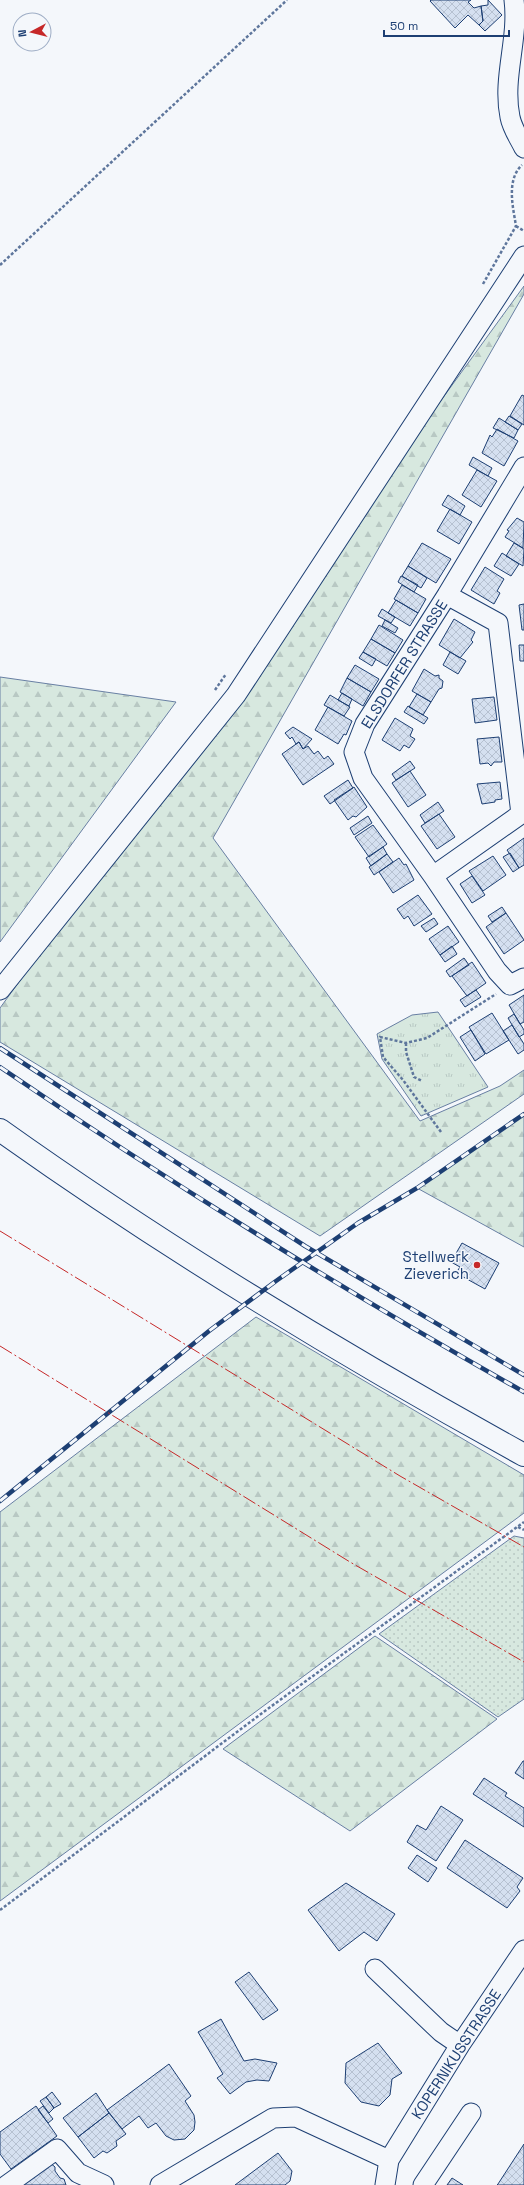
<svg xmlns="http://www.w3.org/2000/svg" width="524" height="2185" font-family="'Space Grotesk',sans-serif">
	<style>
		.grass { fill: url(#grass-dots); stroke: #687fa3 }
		.forest { fill: url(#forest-firs); stroke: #687fa3 }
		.park { fill: url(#park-tufts); stroke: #687fa3 }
		.building { fill: url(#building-cross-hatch); stroke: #1d3f73 }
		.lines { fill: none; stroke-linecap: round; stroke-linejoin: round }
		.minor-casing { stroke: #1d3f73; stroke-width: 21 }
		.major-casing { stroke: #1d3f73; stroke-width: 24 }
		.path { stroke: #5e769c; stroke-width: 2.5; stroke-dasharray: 3 2; stroke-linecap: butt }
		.minor { stroke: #f4f7fb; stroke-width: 19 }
		.major { stroke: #f4f7fb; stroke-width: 22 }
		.rail-casing { stroke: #1d3f73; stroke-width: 4.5 }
		.rail { stroke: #f4f7fb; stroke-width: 3; stroke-dasharray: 9; stroke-linecap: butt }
		.power { stroke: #c62828; stroke-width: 1; stroke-dasharray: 14 3 2 3; stroke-linecap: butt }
		.poi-dot { fill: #c62828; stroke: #f4f7fb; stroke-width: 1.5 }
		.labels { text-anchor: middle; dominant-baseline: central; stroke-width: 3; stroke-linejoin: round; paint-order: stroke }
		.street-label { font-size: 15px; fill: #1d3f73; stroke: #f4f7fb }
		.poi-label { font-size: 15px; fill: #1d3f73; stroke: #f4f7fb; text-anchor: end }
	</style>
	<defs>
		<pattern id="grass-dots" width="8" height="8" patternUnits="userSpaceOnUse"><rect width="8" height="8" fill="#d7e8df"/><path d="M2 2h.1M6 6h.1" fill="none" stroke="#b8c8c3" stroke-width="1.8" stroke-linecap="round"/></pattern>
		<pattern id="forest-firs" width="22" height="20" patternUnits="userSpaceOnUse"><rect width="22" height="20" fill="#d7e8df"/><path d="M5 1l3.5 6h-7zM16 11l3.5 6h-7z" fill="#b8c8c3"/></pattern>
		<pattern id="park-tufts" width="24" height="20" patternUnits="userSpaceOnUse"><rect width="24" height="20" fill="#d7e8df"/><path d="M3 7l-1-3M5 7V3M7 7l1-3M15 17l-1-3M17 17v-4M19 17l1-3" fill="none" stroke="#b8c8c3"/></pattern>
		<pattern id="building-cross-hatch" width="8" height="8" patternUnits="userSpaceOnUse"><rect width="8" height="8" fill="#d5e0f0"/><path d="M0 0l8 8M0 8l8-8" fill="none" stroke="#b6c1d1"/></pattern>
	</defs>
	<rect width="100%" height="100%" fill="#f4f7fb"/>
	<path class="grass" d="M 514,1536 L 524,1538 L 524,1699 L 498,1717 L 379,1634 Z"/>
	<path class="forest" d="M 524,286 L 524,294 L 213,838 L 420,1121 L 500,1086 L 524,1070 L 524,1094 L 320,1236 L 0,1042 L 0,1008 Z
		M 0,677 L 176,702 L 0,942 Z
		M 524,1114 L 524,1247 L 417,1188 Z
		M 256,1317 L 524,1475 L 524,1513 L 0,1901 L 0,1512 Z
		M 375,1636 L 497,1719 L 350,1831 L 223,1749 Z"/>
	<path class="park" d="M 438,1012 L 488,1087 L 421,1116 L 382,1059 L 377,1034 L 412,1015 Z"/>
	<path class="building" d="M 431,0 L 471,0 L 468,2 L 474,8 L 481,6 L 483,21 L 479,25 L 468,15 L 455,28 L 430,1 Z
		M 488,0 L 502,15 L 485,31 L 479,25 L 483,21 L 481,6 L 488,5 Z
		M 522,395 L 524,396 L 524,425 L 510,416 Z
		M 509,416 L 522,424 L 518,430 L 505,422 Z
		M 499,418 L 518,430 L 514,438 L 493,428 Z
		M 497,429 L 518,441 L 504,466 L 482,453 L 490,435 L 492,437 Z
		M 473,457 L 492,468 L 488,476 L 469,465 Z
		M 477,470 L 497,481 L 481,507 L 462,495 Z
		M 448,495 L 465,506 L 460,515 L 442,505 Z
		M 450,509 L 472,522 L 459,544 L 437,531 Z
		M 517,518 L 524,522 L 523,548 L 505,537 L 509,531 L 507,530 Z
		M 422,543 L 451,559 L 436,583 L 408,566 Z
		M 514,543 L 524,549 L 523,566 L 506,556 Z
		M 502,553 L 519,564 L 511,576 L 494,566 Z
		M 408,566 L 427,578 L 421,588 L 402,576 Z
		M 485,567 L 504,579 L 497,591 L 500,593 L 494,604 L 471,590 Z
		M 401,576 L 418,585 L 414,592 L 398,582 Z
		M 402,585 L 426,599 L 418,613 L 394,599 Z
		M 396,600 L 418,613 L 410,626 L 388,613 Z
		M 524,604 L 524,630 L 522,630 L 519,605 Z
		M 382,609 L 395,617 L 391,623 L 378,616 Z
		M 454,619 L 475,632 L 471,640 L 473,642 L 460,658 L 439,645 Z
		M 385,620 L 398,628 L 395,633 L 382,626 Z
		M 379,625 L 403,640 L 395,653 L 371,639 Z
		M 371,639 L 395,653 L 387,666 L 363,652 Z
		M 519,645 L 524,645 L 524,661 L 520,661 Z
		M 363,652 L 376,659 L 372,666 L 359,658 Z
		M 450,652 L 466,661 L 458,674 L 443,665 Z
		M 355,665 L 379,679 L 371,692 L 347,678 Z
		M 424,669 L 435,676 L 439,675 L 439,678 L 443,681 L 442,688 L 439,689 L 431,702 L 412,691 Z
		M 347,678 L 371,692 L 363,706 L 340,692 Z
		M 342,693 L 352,699 L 349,706 L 338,700 Z
		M 417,694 L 431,702 L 423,715 L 409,707 Z
		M 330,695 L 350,707 L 344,716 L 324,705 Z
		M 494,697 L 497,720 L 475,723 L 472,699 Z
		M 408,706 L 428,718 L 424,724 L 404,712 Z
		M 328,707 L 352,721 L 346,735 L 344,734 L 338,744 L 315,730 Z
		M 395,718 L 413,729 L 410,736 L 415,739 L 409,748 L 404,745 L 400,751 L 382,740 Z
		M 293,727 L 312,739 L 303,749 L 299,742 L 296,744 L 292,737 L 290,739 L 285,733 Z
		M 499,737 L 502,762 L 494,762 L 491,766 L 488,763 L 480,764 L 477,739 Z
		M 299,742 L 303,749 L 308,746 L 314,754 L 318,751 L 324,759 L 328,756 L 334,764 L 303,785 L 282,754 Z
		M 410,761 L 415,768 L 396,780 L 392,774 Z
		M 410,771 L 426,795 L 408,807 L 392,783 Z
		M 348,780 L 353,788 L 330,804 L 324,796 Z
		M 500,782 L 502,799 L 495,800 L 495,802 L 482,804 L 477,784 Z
		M 354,787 L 367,807 L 356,817 L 353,816 L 348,820 L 334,800 Z
		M 438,802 L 444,811 L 425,823 L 420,815 Z
		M 439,814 L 455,837 L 437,849 L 421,826 Z
		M 368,816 L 372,823 L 354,835 L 350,828 Z
		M 373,825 L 387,844 L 369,857 L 355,837 Z
		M 524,838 L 524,865 L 519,868 L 507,850 Z
		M 383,847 L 387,854 L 371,866 L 366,858 Z
		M 510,853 L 519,868 L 513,872 L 503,857 Z
		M 387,854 L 393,862 L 374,875 L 369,867 Z
		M 493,856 L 506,875 L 483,891 L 469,871 Z
		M 399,858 L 404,865 L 406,864 L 414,880 L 393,893 L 379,872 Z
		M 472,876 L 485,895 L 472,903 L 460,884 Z
		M 418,895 L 432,914 L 414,926 L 408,916 L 404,919 L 397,909 Z
		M 502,907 L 506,913 L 492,922 L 488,916 Z
		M 506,913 L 524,940 L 504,954 L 486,927 Z
		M 434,918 L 438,924 L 426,932 L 421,926 Z
		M 448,926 L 459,942 L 440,955 L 429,939 Z
		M 452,946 L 457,954 L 445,962 L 440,955 Z
		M 464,958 L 469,965 L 450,977 L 446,971 Z
		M 472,962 L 486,983 L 467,996 L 452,976 Z
		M 476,990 L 481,997 L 465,1007 L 460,1000 Z
		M 524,995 L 524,1022 L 520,1024 L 509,1005 Z
		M 492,1013 L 509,1040 L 486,1054 L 469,1027 Z
		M 514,1014 L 524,1030 L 524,1034 L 519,1037 L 508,1018 Z
		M 512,1025 L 524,1044 L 524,1050 L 518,1054 L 503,1031 Z
		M 471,1030 L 485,1054 L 475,1061 L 460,1037 Z
		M 462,1243 L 499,1263 L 485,1289 L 456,1273 L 460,1267 L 451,1262 Z
		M 523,1761 L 524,1761 L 524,1779 L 515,1773 Z
		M 484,1778 L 507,1793 L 505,1796 L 524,1808 L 524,1827 L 473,1794 Z
		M 441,1806 L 463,1820 L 436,1861 L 407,1842 L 417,1825 L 426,1830 Z
		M 465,1840 L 523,1878 L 517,1887 L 520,1891 L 507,1908 L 447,1868 Z
		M 417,1855 L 437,1868 L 428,1882 L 408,1868 Z
		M 346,1883 L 395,1914 L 377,1941 L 364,1932 L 339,1951 L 308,1910 Z
		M 249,1972 L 278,2010 L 263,2020 L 235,1982 Z
		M 221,2019 L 244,2061 L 255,2059 L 277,2063 L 269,2081 L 257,2080 L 246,2082 L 230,2094 L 217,2078 L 223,2074 L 198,2032 Z
		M 378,2043 L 402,2073 L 392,2079 L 390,2095 L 379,2106 L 361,2102 L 345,2083 L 346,2063 Z
		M 169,2064 L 191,2096 L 185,2101 L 194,2115 L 195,2122 L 194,2130 L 185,2139 L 174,2140 L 166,2136 L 156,2123 L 148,2128 L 139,2116 L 122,2129 L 107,2110 Z
		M 52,2092 L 61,2104 L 54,2108 L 46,2097 Z
		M 96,2093 L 109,2113 L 78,2137 L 63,2118 Z
		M 46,2097 L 54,2108 L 49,2113 L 40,2101 Z
		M 36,2106 L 57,2136 L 11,2169 L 0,2154 L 0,2132 Z
		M 43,2106 L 53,2119 L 48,2123 L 38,2110 Z
		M 109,2113 L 126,2134 L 116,2141 L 117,2146 L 107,2153 L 103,2151 L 94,2158 L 78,2137 Z
		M 524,2144 L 524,2185 L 497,2185 L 498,2184 Z
		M 278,2153 L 292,2171 L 290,2181 L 285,2185 L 235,2185 Z
		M 49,2162 L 55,2167 L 55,2171 L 60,2178 L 64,2179 L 66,2185 L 22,2185 Z
		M 452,2178 L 463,2185 L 447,2185 Z"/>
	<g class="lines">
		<defs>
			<path id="minor" d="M 514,0 C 519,39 502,78 510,117 C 512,128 519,138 524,148
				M 524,467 L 447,595 L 365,724 L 354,752 L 363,778 L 433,876 L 497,971 L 510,985 L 524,978
				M 433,876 L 521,814 L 498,623 L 447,595
				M 0,990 L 236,695 L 524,256
				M 375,1969 L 441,2032 L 460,2045
				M 389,2160 L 460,2045 L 524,1950
				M 7,2185 L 57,2149 L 78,2173 L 104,2185
				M 160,2185 L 273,2118 L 296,2117 L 389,2160 L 385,2185
				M 423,2185 L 471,2113"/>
			<path id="major" d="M 0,1130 C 167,1249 344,1356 524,1455"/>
		</defs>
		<use href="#minor" class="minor-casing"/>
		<use href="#major" class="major-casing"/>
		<path class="path" d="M 516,226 L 524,231
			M 0,265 L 287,0
			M 483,284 L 516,226 C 513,207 506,180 522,165
			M 215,690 L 226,674
			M 406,1043 L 406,1052 L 414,1077 L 422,1081
			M 441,1132 L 403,1080 L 383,1057 L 380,1037 L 406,1043 L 427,1038 L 496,994
			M 518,1527 L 524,1530
			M 0,1910 L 269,1708 L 524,1522"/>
		<use href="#minor" class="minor"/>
		<use href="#major" class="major"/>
		<defs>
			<path id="rail" d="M 0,1048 L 305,1246 L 524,1375
				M 0,1067 C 170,1183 345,1291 524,1392
				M 0,1501 L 209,1331 L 276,1281 L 358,1223 L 417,1188 L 524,1114"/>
		</defs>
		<use href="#rail" class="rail-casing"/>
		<use href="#rail" class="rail"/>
		<path class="power" d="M 0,1231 L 400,1476 L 524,1547
			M 0,1346 L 350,1562 L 524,1662"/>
	</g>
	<circle class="poi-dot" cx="477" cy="1265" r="4"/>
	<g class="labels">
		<g class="street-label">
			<text transform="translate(404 664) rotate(-58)">ELSDORFER STRASSE</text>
			<text transform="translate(456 2054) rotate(-57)">KOPERNIKUSSTRASSE</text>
		</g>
		<g class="poi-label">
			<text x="469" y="1256">Stellwerk<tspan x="469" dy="17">Zieverich</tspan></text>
		</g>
	</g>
	<g transform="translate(32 32) rotate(263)"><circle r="19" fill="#f4f7fb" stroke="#9eadc5"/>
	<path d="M0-3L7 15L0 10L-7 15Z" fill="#c62828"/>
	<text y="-6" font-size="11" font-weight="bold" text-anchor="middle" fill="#1d3f73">N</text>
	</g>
	<path d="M384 30v6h125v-6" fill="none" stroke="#1d3f73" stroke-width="2"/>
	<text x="390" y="30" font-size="12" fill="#1d3f73" stroke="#f4f7fb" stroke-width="3" paint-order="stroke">50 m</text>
</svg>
